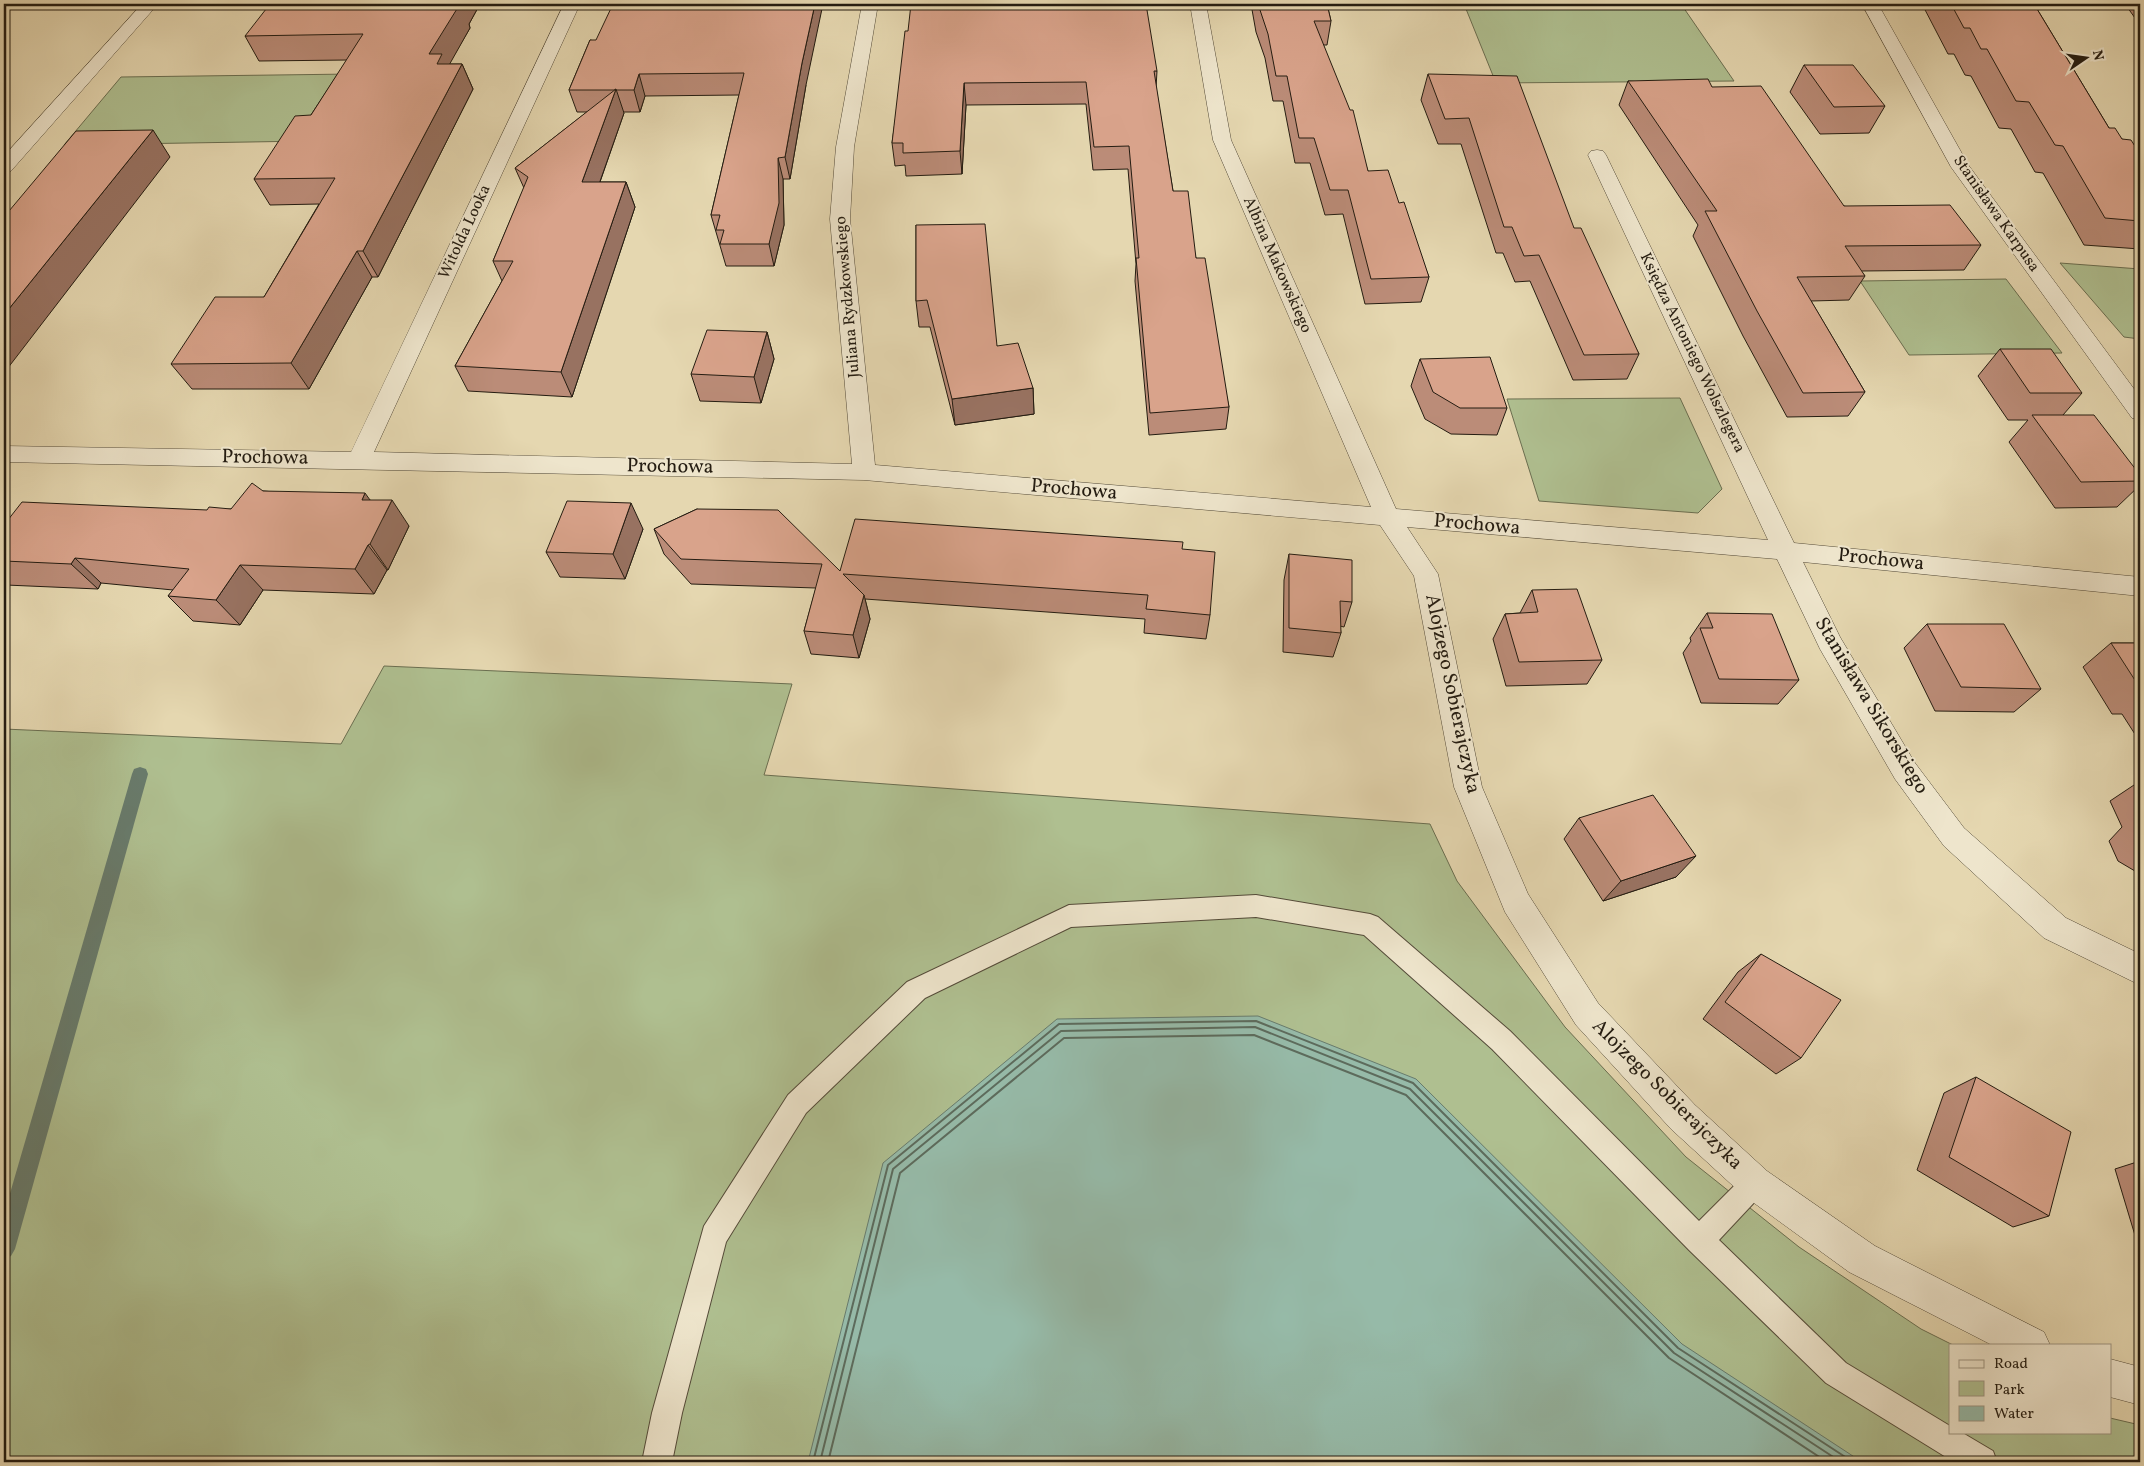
<svg xmlns="http://www.w3.org/2000/svg" width="2144" height="1466" font-family="Vollkorn,serif">
	<style>
		.green { fill: #afbf90; stroke: #6a6e50 }
		.water { fill: #96baa8; stroke: #687b6c }
		.lines { fill: none; stroke-linecap: round; stroke-linejoin: round }
		.shore { stroke: #5d6b5c; stroke-width: 2 }
		.stream { fill: #687b6c; fill-rule: evenodd }
		.lane-casing { stroke: #544b39; stroke-width: 2 }
		.street-casing { stroke: #544b39; stroke-width: 1 }
		.lane { fill: #eee5cc; fill-rule: evenodd }
		.street { fill: #eee5cc; fill-rule: evenodd }
		.wall { fill: #bb8c78; stroke: #241c11 }
		.shaded-wall { fill: #987261; stroke: #241c11 }
		.building { fill: #d9a38b; stroke: #241c11 }
		.labels { text-anchor: middle; dominant-baseline: central; stroke-width: 4; stroke-linejoin: round; paint-order: stroke }
		.far-street-label { font-size: 16px; fill: #241c11; stroke: #eee5cc }
		.street-label { font-size: 20px; fill: #241c11; stroke: #eee5cc }
	</style>
	<rect width="100%" height="100%" fill="#e5d7b0"/>
	<filter id="stains"><feTurbulence type="fractalNoise" baseFrequency=".004" numOctaves="4"/><feColorMatrix values="0 0 0 0 .2 0 0 0 0 .09 0 0 0 0 .02 0 0 0 .5 -.17"/></filter>
	<radialGradient id="worn" r=".72"><stop offset=".6" stop-color="#630" stop-opacity="0"/><stop offset="1" stop-color="#630" stop-opacity=".3"/></radialGradient>
	<path class="green" d="M 1464,4 L 1681,4 L 1734,81 L 1496,83 Z
		M 352,74 L 310,141 L 64,145 L 121,77 Z
		M 2060,263 L 2140,269 L 2140,339 L 2124,337 Z
		M 2006,279 L 2062,353 L 1909,355 L 1860,281 Z
		M 1680,398 L 1722,489 L 1698,513 L 1539,501 L 1507,399 Z
		M 384,666 L 792,684 L 764,775 L 1430,824 L 1457,881 L 1565,1027 L 1686,1157 L 1799,1247 L 1921,1329 L 1953,1345 L 1950,1345 L 1950,1432 L 2110,1432 L 2110,1418 L 2140,1425 L 2140,1462 L 4,1462 L 4,729 L 341,744 Z"/>
	<path class="water" d="M 1258,1016 L 1416,1079 L 1682,1344 L 1862,1462 L 808,1462 L 883,1163 L 1057,1019 Z"/>
	<g class="lines">
		<path class="shore" d="M 813,1462 L 888,1165 L 1059,1024 L 1256,1021 L 1413,1083 L 1678,1348 L 1853,1462
			M 820,1462 L 893,1169 L 1061,1031 L 1255,1027 L 1410,1089 L 1674,1353 L 1841,1462
			M 828,1462 L 900,1173 L 1064,1038 L 1254,1035 L 1406,1095 L 1669,1358 L 1827,1462"/>
		<path class="stream" d="M 140,767 L 146,769 L 148,774 L 15,1249 L 11,1256 L 4,1260 L 4,1214 L 132,774 L 134,769 Z"/>
		<defs>
			<path id="lane" d="M 1256,895 L 1370,914 L 1378,917 L 1510,1031 L 1699,1221 L 1746,1174 L 1755,1170 L 1764,1174 L 1768,1183 L 1764,1192 L 1719,1240 L 1846,1363 L 1950,1426 L 1950,1432 L 1961,1432 L 1993,1451 L 1997,1462 L 1954,1462 L 1826,1383 L 1689,1250 L 1492,1049 L 1364,935 L 1256,917 L 1071,927 L 925,998 L 806,1113 L 726,1242 L 682,1413 L 672,1462 L 642,1462 L 652,1413 L 704,1226 L 788,1095 L 907,982 L 1069,905 Z"/>
			<path id="street" d="M 142,4 L 158,4 L 11,171 L 4,172 L 4,156 Z
				M 564,4 L 580,4 L 374,452 L 852,464 L 830,219 L 836,147 L 862,4 L 878,4 L 854,147 L 850,219 L 875,465 L 1371,507 L 1213,140 L 1190,4 L 1206,4 L 1231,140 L 1396,509 L 1768,540 L 1588,155 L 1591,151 L 1597,150 L 1603,151 L 1606,155 L 1794,543 L 2140,577 L 2140,596 L 1803,562 L 1840,637 L 1915,763 L 1964,828 L 2066,918 L 2140,954 L 2140,985 L 2044,938 L 1944,846 L 1895,779 L 1820,649 L 1777,559 L 1407,527 L 1438,574 L 1482,787 L 1528,894 L 1598,1003 L 1695,1105 L 1767,1171 L 1875,1246 L 2044,1332 L 2050,1345 L 1992,1345 L 1849,1272 L 1743,1195 L 1671,1129 L 1576,1025 L 1505,912 L 1454,787 L 1414,576 L 1380,525 L 864,480 L 4,462 L 4,446 L 351,452 Z
				M 1862,4 L 1878,4 L 1969,166 L 2140,397 L 2140,420 L 2132,418 L 1951,167 Z
				M 2110,1359 L 2140,1367 L 2140,1405 L 2110,1397 Z"/>
		</defs>
		<use href="#lane" class="lane-casing"/>
		<use href="#street" class="street-casing"/>
		<use href="#lane" class="lane"/>
		<use href="#street" class="street"/>
	</g>
	<path class="wall" d="M 480,4 L 469,24 L 470,28 L 449,64 L 462,64 L 473,89 L 378,277 L 372,277 L 309,389 L 192,389 L 171,364 L 264,297 L 319,204 L 270,205 L 254,179 L 311,115 L 347,60 L 259,61 L 245,36 Z
		M 1251,4 L 1327,4 L 1331,21 L 1327,45 L 1323,45 L 1368,171 L 1399,203 L 1429,277 L 1421,302 L 1365,304 L 1343,214 L 1325,215 L 1310,163 L 1295,163 L 1283,101 L 1273,101 L 1265,58 L 1256,32 Z
		M 1922,4 L 2034,4 L 2109,128 L 2140,154 L 2140,249 L 2084,245 L 2043,173 L 2035,172 L 2011,129 L 1999,128 L 1971,76 L 1965,75 L 1954,54 L 1948,54 Z
		M 2125,4 L 2140,4 L 2140,25 Z
		M 908,31 L 1157,71 L 1156,88 L 1173,191 L 1196,258 L 1229,407 L 1226,429 L 1149,435 L 1135,281 L 1136,264 L 1128,169 L 1093,170 L 1086,104 L 966,105 L 962,174 L 906,176 L 905,165 L 895,166 L 892,143 Z
		M 590,40 L 806,85 L 790,179 L 783,179 L 784,225 L 774,266 L 726,266 L 711,215 L 739,95 L 645,96 L 640,112 L 623,112 L 624,113 L 600,182 L 626,182 L 635,207 L 572,397 L 468,391 L 455,366 L 502,281 L 493,261 L 524,188 L 515,168 L 587,112 L 577,112 L 569,90 Z
		M 1804,65 L 1885,106 L 1869,133 L 1820,134 L 1790,92 Z
		M 1428,74 L 1574,228 L 1639,354 L 1627,379 L 1573,380 L 1530,281 L 1515,282 L 1503,253 L 1496,253 L 1461,144 L 1438,144 L 1421,100 Z
		M 1628,81 L 1712,87 L 1844,206 L 1981,245 L 1964,270 L 1861,271 L 1865,276 L 1849,300 L 1811,301 L 1865,392 L 1848,416 L 1787,417 L 1743,336 L 1693,236 L 1698,225 L 1619,105 Z
		M 916,225 L 997,346 L 1033,388 L 1034,414 L 955,425 L 930,327 L 919,327 L 916,301 Z
		M 767,332 L 774,359 L 761,403 L 700,401 L 691,374 Z
		M 2000,349 L 2082,393 L 2063,415 L 2140,475 L 2140,485 L 2117,507 L 2055,508 L 2009,442 L 2028,420 L 2008,420 L 1978,376 Z
		M 1420,359 L 1507,408 L 1497,435 L 1451,434 L 1425,419 L 1411,386 Z
		M 263,491 L 370,500 L 409,526 L 388,570 L 387,570 L 374,594 L 263,590 L 240,625 L 193,621 L 168,596 L 173,590 L 101,583 L 98,589 L 6,585 L 4,584 L 4,525 L 231,509 Z
		M 697,509 L 840,571 L 1182,549 L 1210,615 L 1206,639 L 1144,633 L 1145,619 L 865,599 L 870,619 L 859,658 L 811,654 L 804,631 L 816,588 L 691,584 L 664,554 L 654,529 Z
		M 643,529 L 625,579 L 560,577 L 546,552 Z
		M 1289,554 L 1352,602 L 1344,627 L 1340,626 L 1341,633 L 1333,657 L 1283,652 L 1284,580 Z
		M 1532,590 L 1602,660 L 1587,684 L 1506,686 L 1493,639 L 1505,614 L 1520,613 Z
		M 1707,613 L 1799,680 L 1778,704 L 1701,703 L 1683,653 L 1691,641 L 1690,638 Z
		M 1927,624 L 2041,689 L 2014,712 L 1935,711 L 1904,648 Z
		M 2111,643 L 2140,643 L 2140,742 L 2122,714 L 2112,714 L 2083,667 Z
		M 2140,781 L 2140,874 L 2118,861 L 2109,841 L 2122,827 L 2110,801 Z
		M 1579,818 L 1676,877 L 1603,901 L 1564,839 Z
		M 1761,954 L 1801,1058 L 1776,1074 L 1703,1019 L 1738,972 Z
		M 1976,1077 L 2049,1216 L 2013,1227 L 1917,1170 L 1944,1093 Z
		M 2140,1161 L 2140,1252 L 2115,1169 Z"/>
	<path class="shaded-wall" d="M 457,4 L 480,4 L 469,24 L 470,28 L 448,67 L 448,90 L 429,54 Z
		M 815,4 L 823,4 L 806,85 L 790,179 L 785,157 L 802,63 Z
		M 462,64 L 473,89 L 378,277 L 363,251 Z
		M 639,74 L 645,96 L 640,112 L 634,90 Z
		M 964,83 L 966,105 L 962,174 L 960,151 Z
		M 616,89 L 624,113 L 591,207 L 582,182 Z
		M 153,130 L 170,157 L 4,373 L 4,315 Z
		M 778,158 L 783,179 L 784,225 L 774,266 L 769,244 Z
		M 626,182 L 635,207 L 572,397 L 561,372 Z
		M 357,251 L 372,277 L 309,389 L 291,363 Z
		M 767,332 L 774,359 L 761,403 L 754,377 Z
		M 1033,388 L 1034,414 L 955,425 L 952,399 Z
		M 365,493 L 383,518 L 392,500 L 409,526 L 388,570 L 370,544 L 362,500 Z
		M 631,503 L 643,529 L 625,579 L 613,554 Z
		M 368,545 L 387,570 L 374,594 L 355,569 Z
		M 75,558 L 101,583 L 98,589 L 71,564 Z
		M 240,565 L 263,590 L 240,625 L 216,600 Z
		M 864,595 L 870,619 L 859,658 L 853,635 Z
		M 1696,856 L 1676,877 L 1603,901 L 1621,881 Z"/>
	<path class="building" d="M 270,4 L 460,4 L 429,54 L 442,54 L 437,64 L 462,64 L 363,251 L 357,251 L 291,363 L 171,364 L 215,297 L 264,297 L 335,178 L 254,179 L 295,116 L 311,115 L 363,34 L 245,36 Z
		M 613,4 L 815,4 L 802,63 L 785,157 L 778,158 L 779,203 L 769,244 L 720,244 L 724,230 L 716,230 L 720,215 L 711,215 L 744,73 L 639,74 L 634,90 L 616,90 L 616,89 L 614,90 L 569,90 L 590,40 L 596,40 Z
		M 911,4 L 1146,4 L 1157,71 L 1154,71 L 1173,191 L 1188,191 L 1196,258 L 1205,258 L 1229,407 L 1150,413 L 1136,258 L 1139,258 L 1129,146 L 1094,147 L 1086,82 L 964,83 L 960,151 L 903,153 L 903,143 L 892,143 L 905,31 L 908,31 Z
		M 1258,4 L 1327,4 L 1331,21 L 1314,21 L 1350,110 L 1353,110 L 1368,171 L 1388,170 L 1399,203 L 1404,202 L 1429,277 L 1371,279 L 1348,190 L 1330,190 L 1314,138 L 1299,138 L 1287,76 L 1276,76 L 1268,34 Z
		M 1951,4 L 2034,4 L 2109,128 L 2115,128 L 2122,139 L 2131,140 L 2140,154 L 2140,221 L 2105,218 L 2063,146 L 2055,145 L 2029,102 L 2016,101 L 1987,49 L 1981,49 L 1970,28 L 1964,28 Z
		M 1804,65 L 1853,65 L 1885,106 L 1834,107 Z
		M 1428,74 L 1517,76 L 1574,228 L 1581,228 L 1639,354 L 1584,355 L 1539,255 L 1524,256 L 1512,227 L 1504,227 L 1469,118 L 1445,119 Z
		M 1708,79 L 1712,87 L 1761,86 L 1844,206 L 1950,205 L 1981,245 L 1845,246 L 1865,276 L 1797,277 L 1865,392 L 1803,393 L 1757,311 L 1705,211 L 1717,211 L 1628,81 Z
		M 616,89 L 582,182 L 626,182 L 561,372 L 455,366 L 513,261 L 493,261 L 528,177 L 515,168 Z
		M 153,130 L 4,315 L 4,217 L 76,131 Z
		M 985,224 L 997,346 L 1018,343 L 1033,388 L 952,399 L 927,300 L 916,301 L 916,225 Z
		M 707,330 L 767,332 L 754,377 L 691,374 Z
		M 2000,349 L 2051,349 L 2082,393 L 2030,393 Z
		M 1490,357 L 1507,408 L 1460,408 L 1433,392 L 1420,359 Z
		M 2032,415 L 2094,415 L 2140,475 L 2140,481 L 2081,482 Z
		M 252,483 L 263,491 L 365,493 L 362,500 L 392,500 L 370,544 L 368,545 L 355,569 L 240,565 L 216,600 L 168,596 L 189,569 L 75,558 L 71,564 L 4,561 L 4,525 L 22,502 L 207,510 L 209,507 L 231,509 Z
		M 567,501 L 631,503 L 613,554 L 546,552 Z
		M 697,509 L 778,510 L 840,571 L 855,519 L 1183,542 L 1182,549 L 1215,552 L 1210,615 L 1146,609 L 1148,595 L 843,574 L 864,595 L 853,635 L 804,631 L 822,564 L 681,559 L 654,529 Z
		M 1289,554 L 1352,560 L 1352,602 L 1340,601 L 1341,633 L 1289,628 Z
		M 1577,589 L 1602,660 L 1519,662 L 1505,614 L 1538,612 L 1532,590 Z
		M 1707,613 L 1772,614 L 1799,680 L 1719,679 L 1700,628 L 1713,628 Z
		M 1927,624 L 2004,624 L 2041,689 L 1961,687 Z
		M 2111,643 L 2140,643 L 2140,688 Z
		M 1653,795 L 1696,856 L 1621,881 L 1579,818 Z
		M 1761,954 L 1841,1000 L 1801,1058 L 1725,1002 Z
		M 1976,1077 L 2071,1132 L 2049,1216 L 1949,1157 Z"/>
	<g class="labels">
		<g class="far-street-label">
			<text transform="translate(1996 214) rotate(55)">Stanisława Karpusa</text>
			<text transform="translate(465 232) rotate(-65)">Witolda Looka</text>
			<text transform="translate(1277 265) rotate(66)">Albina Makowskiego</text>
			<text transform="translate(848 297) rotate(-95)">Juliana Rydzkowskiego</text>
			<text transform="translate(1692 353) rotate(64)">Księdza Antoniego Wolszlegera</text>
		</g>
		<g class="street-label">
			<text transform="translate(265 458) rotate(1)">Prochowa</text>
			<text transform="translate(670 467) rotate(1)">Prochowa</text>
			<text transform="translate(1074 490) rotate(5)">Prochowa</text>
			<text transform="translate(1477 525) rotate(5)">Prochowa</text>
			<text transform="translate(1881 560) rotate(6)">Prochowa</text>
			<text transform="translate(1452 694) rotate(78)">Alojzego Sobierajczyka</text>
			<text transform="translate(1871 706) rotate(59)">Stanisława Sikorskiego</text>
			<text transform="translate(1667 1095) rotate(45)">Alojzego Sobierajczyka</text>
		</g>
	</g>
	<rect width="2144" height="1466" fill="none" stroke="#e5d7b0" stroke-width="20"/>
	<rect x="5" y="5" width="2134" height="1456" fill="none" stroke="#241c11" stroke-width="2.5"/>
	<rect x="10" y="10" width="2124" height="1446" fill="none" stroke="#241c11"/>
	<rect x="1949" y="1344" width="162" height="90" fill="#eee5cc" stroke="#9d9581"/>
	<rect x="1959" y="1360" width="25" height="8" fill="#eee5cc" stroke="#9d9581"/>
	<text x="1994" y="1368" font-size="15" fill="#241c11">Road</text>
	<rect x="1959" y="1381" width="25" height="15" fill="#afbf90" stroke="#9d9581"/>
	<text x="1994" y="1394" font-size="15" fill="#241c11">Park</text>
	<rect x="1959" y="1406" width="25" height="15" fill="#96baa8" stroke="#9d9581"/>
	<text x="1994" y="1418" font-size="15" fill="#241c11">Water</text>
	<g transform="translate(2086 58) rotate(77)" stroke="#eee5cc" stroke-width="4" paint-order="stroke">
	<path d="M0-4L9 19L0 12L-9 19Z" fill="#241c11"/>
	<text y="-8" font-size="14" font-weight="bold" text-anchor="middle" fill="#241c11">N</text>
	</g>
	<rect width="100%" height="100%" filter="url(#stains)"/>
	<rect width="100%" height="100%" fill="url(#worn)"/>
</svg>
